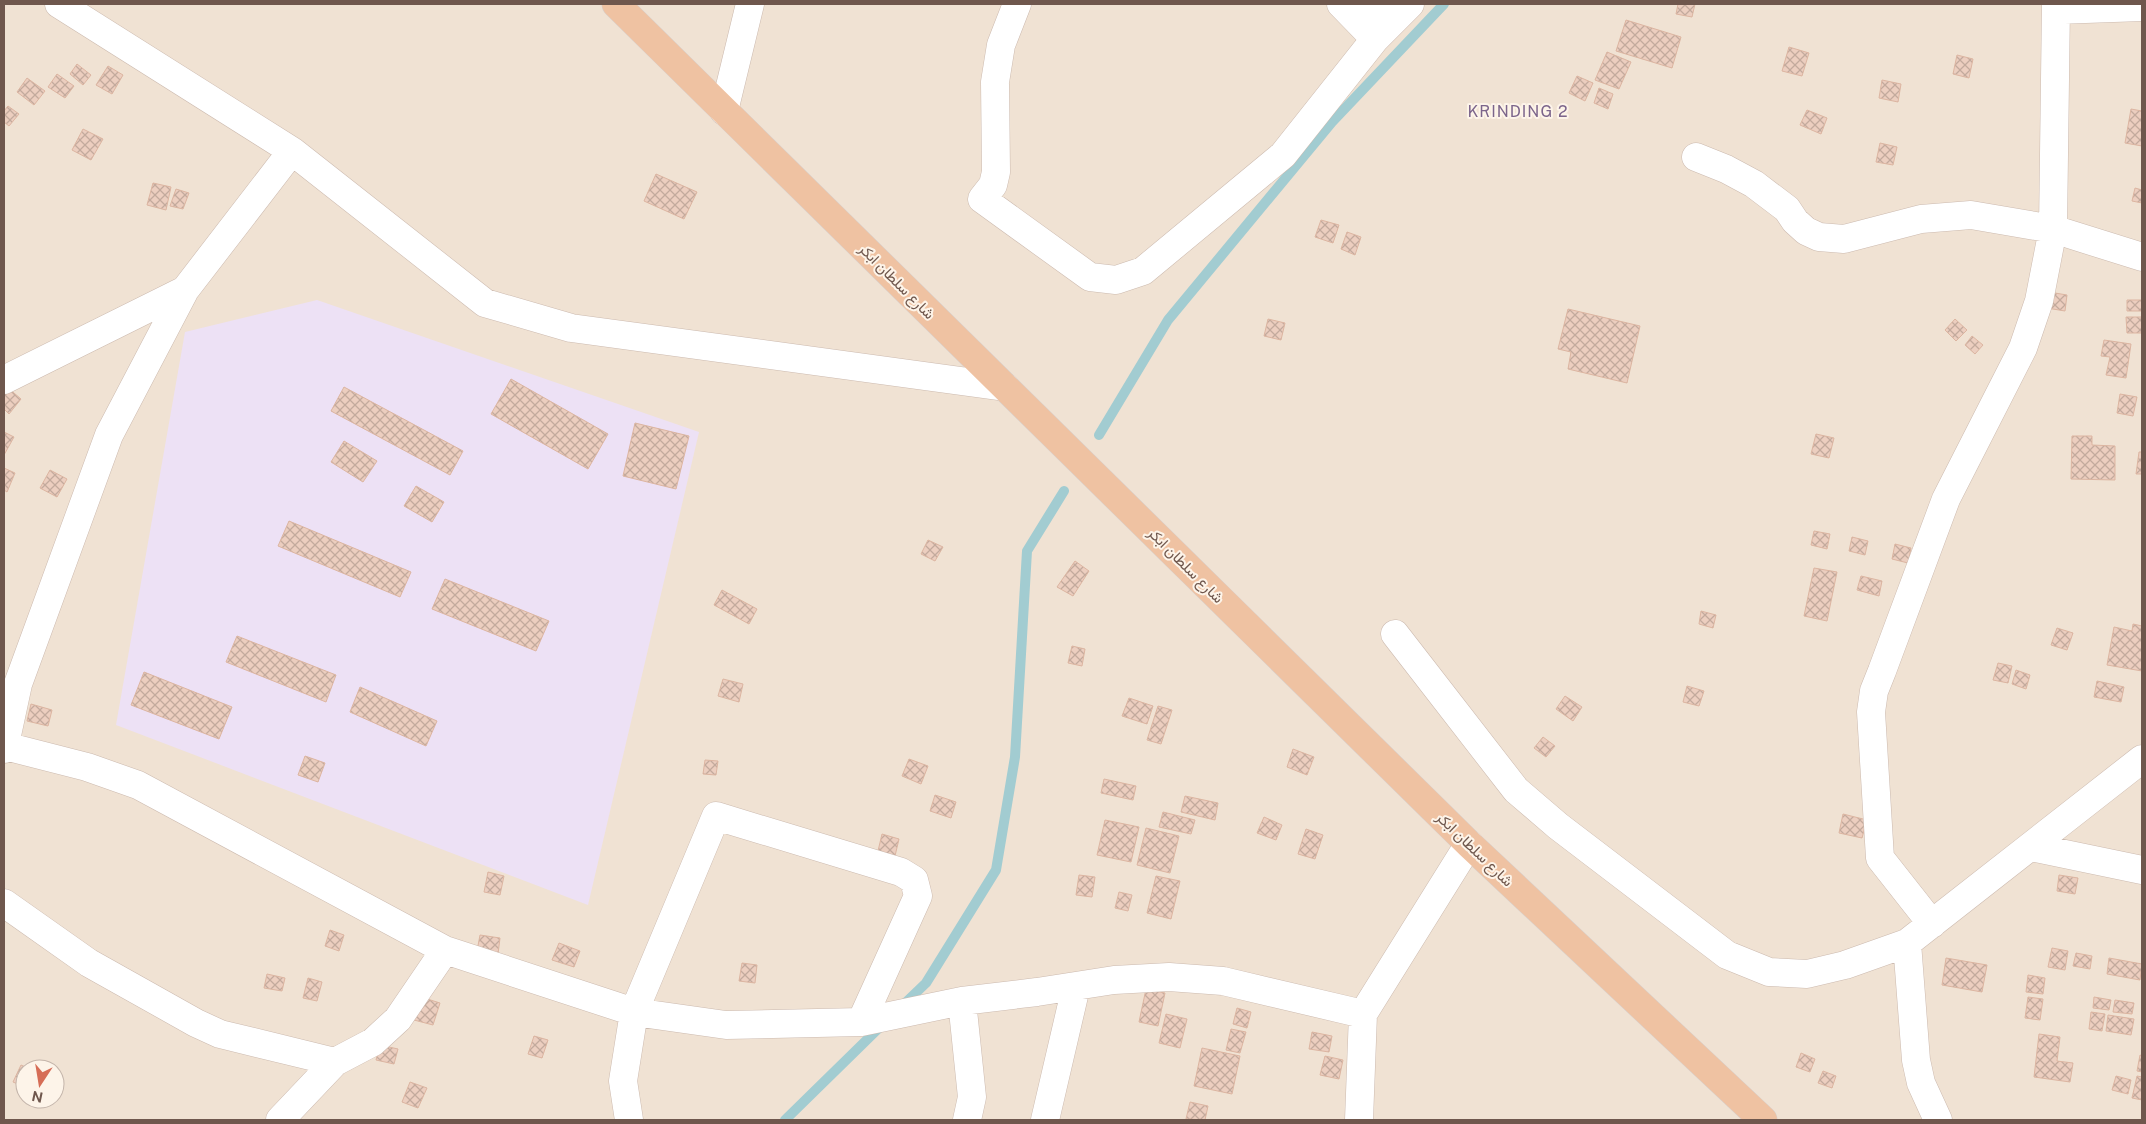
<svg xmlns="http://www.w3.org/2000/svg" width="2146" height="1124" font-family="'Public Sans',Vazirmatn,sans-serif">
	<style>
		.residential { fill: #f0e2d3; fill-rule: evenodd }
		.education { fill: #ede1f5 }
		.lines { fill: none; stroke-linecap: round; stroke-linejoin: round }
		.stream { stroke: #a2ccd1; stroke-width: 10 }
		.building { fill: url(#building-cross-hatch); stroke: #dcb5a1 }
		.minor-casing { stroke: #ccbaaf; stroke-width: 29 }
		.trunk-casing { stroke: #d7d0cd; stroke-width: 29 }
		.minor { stroke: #fff; stroke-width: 28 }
		.trunk { stroke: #efc2a2; stroke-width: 28 }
		.labels { text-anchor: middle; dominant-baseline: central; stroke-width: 4; stroke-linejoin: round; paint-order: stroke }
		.street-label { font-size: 15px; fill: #6f574d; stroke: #fdf4e9 }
		.neighbourhood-label { font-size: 16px; letter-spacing: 1px; fill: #7c658b; stroke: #fdf4e9 }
	</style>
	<defs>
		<pattern id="building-cross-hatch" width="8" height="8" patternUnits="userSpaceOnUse" patternTransform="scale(1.25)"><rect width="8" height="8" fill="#eccebf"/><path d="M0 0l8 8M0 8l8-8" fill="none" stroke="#c3aa9d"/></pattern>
	</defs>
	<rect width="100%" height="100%" fill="#f9f0e4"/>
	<path class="residential" d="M 4,4 L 2142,4 L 2142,1120 L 4,1120 ZM 25,1069 L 55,1069 L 55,1099 L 25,1099 Z"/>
	<path class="education" d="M 317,300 L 699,432 L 588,905 L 116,725 L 185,332 Z"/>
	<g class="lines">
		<path class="stream" d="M 1099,435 L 1168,320 L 1332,122 L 1444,4
			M 901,1007 L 926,983 L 996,870 L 1015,757 L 1027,551 L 1064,491
			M 785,1120 L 883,1024"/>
	</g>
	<path class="building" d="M 1678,4 L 1695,4 L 1692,17 L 1676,14 Z
		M 1626,20 L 1681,37 L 1672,68 L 1616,51 Z
		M 1789,47 L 1809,53 L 1802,76 L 1782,71 Z
		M 1607,52 L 1631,62 L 1619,89 L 1595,80 Z
		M 1957,55 L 1973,59 L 1969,78 L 1953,74 Z
		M 77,64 L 91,75 L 83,85 L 70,74 Z
		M 108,66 L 123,75 L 112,94 L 96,85 Z
		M 57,74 L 74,86 L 65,98 L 48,87 Z
		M 1577,76 L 1593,83 L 1585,101 L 1569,93 Z
		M 27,78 L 45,91 L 34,105 L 17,92 Z
		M 1882,80 L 1901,84 L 1898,102 L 1879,98 Z
		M 1599,88 L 1613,94 L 1608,109 L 1594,103 Z
		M 8,106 L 19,114 L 9,126 L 4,122 L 4,111 Z
		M 2131,109 L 2142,111 L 2142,146 L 2125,143 Z
		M 1807,110 L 1827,118 L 1821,134 L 1800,125 Z
		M 83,129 L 103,139 L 91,160 L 72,150 Z
		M 1880,143 L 1897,147 L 1893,165 L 1876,162 Z
		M 656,174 L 697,192 L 684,219 L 644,201 Z
		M 153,183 L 171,187 L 166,210 L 147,205 Z
		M 2135,188 L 2142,190 L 2142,203 L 2132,201 Z
		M 176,189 L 189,193 L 183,209 L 170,206 Z
		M 1321,220 L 1339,225 L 1333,243 L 1315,237 Z
		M 1347,232 L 1361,237 L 1355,255 L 1341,249 Z
		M 2049,292 L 2067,295 L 2065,311 L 2047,308 Z
		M 2127,300 L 2142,300 L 2142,311 L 2127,311 Z
		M 1568,309 L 1640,326 L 1627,383 L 1568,369 L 1571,352 L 1558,349 Z
		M 2126,317 L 2142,317 L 2142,333 L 2127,333 Z
		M 1268,319 L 1285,323 L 1281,340 L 1264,336 Z
		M 1955,319 L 1967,330 L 1956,341 L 1945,330 Z
		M 1972,336 L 1983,345 L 1975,354 L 1965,345 Z
		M 2104,340 L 2131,344 L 2126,378 L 2106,375 L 2110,357 L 2101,356 Z
		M 511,379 L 608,434 L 588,469 L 491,414 Z
		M 7,387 L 21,399 L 9,414 L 4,409 L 4,391 Z
		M 344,387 L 463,451 L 450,475 L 331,411 Z
		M 2120,394 L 2137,397 L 2133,416 L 2117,413 Z
		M 635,423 L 689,436 L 676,489 L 623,476 Z
		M 4,432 L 14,437 L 4,455 Z
		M 1816,434 L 1834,438 L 1829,458 L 1811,454 Z
		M 2072,436 L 2092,436 L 2092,445 L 2115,446 L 2115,480 L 2071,479 Z
		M 344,441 L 377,461 L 363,482 L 331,462 Z
		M 2139,452 L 2142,452 L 2142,474 L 2136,474 Z
		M 4,468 L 15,473 L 7,492 L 4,490 Z
		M 50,470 L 67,479 L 57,497 L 40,488 Z
		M 416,486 L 444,502 L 432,522 L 404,506 Z
		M 289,521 L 411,572 L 400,597 L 278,546 Z
		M 1814,531 L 1830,534 L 1827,549 L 1811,545 Z
		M 1852,537 L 1868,541 L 1865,555 L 1849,551 Z
		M 928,540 L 943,547 L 935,561 L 921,554 Z
		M 1895,544 L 1911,548 L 1908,563 L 1892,559 Z
		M 1075,561 L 1089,571 L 1073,596 L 1057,587 Z
		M 1814,568 L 1837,572 L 1827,621 L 1804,616 Z
		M 1861,576 L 1882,581 L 1879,596 L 1857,590 Z
		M 445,579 L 549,621 L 536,651 L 432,609 Z
		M 722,590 L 757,609 L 749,624 L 714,605 Z
		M 1701,611 L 1716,615 L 1713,628 L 1699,624 Z
		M 2133,624 L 2142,626 L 2142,671 L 2107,665 L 2114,627 L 2132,631 Z
		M 2057,628 L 2073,633 L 2067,650 L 2051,645 Z
		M 237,636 L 336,675 L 326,702 L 226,662 Z
		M 1072,646 L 1085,649 L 1082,666 L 1068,663 Z
		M 1998,663 L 2012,666 L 2008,683 L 1993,680 Z
		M 2016,670 L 2030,675 L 2026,689 L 2012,684 Z
		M 144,672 L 232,707 L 219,739 L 131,705 Z
		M 723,679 L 743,684 L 739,702 L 718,696 Z
		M 2097,681 L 2124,687 L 2121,702 L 2094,697 Z
		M 1687,686 L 1704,691 L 1699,706 L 1683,702 Z
		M 360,687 L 437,721 L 426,746 L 350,712 Z
		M 1565,696 L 1582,707 L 1573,721 L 1556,709 Z
		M 1129,698 L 1153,706 L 1147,724 L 1122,716 Z
		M 31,704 L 52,710 L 48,726 L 27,721 Z
		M 1158,706 L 1172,710 L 1161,744 L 1147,740 Z
		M 1543,737 L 1555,746 L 1546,757 L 1534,748 Z
		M 1293,749 L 1314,757 L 1307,775 L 1287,767 Z
		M 305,756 L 325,763 L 318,782 L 298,775 Z
		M 909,759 L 928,766 L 921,784 L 902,776 Z
		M 705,760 L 718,761 L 716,775 L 703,774 Z
		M 1104,779 L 1136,786 L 1133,800 L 1101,793 Z
		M 935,795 L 956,802 L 951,818 L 930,811 Z
		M 1185,796 L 1218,803 L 1215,820 L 1181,812 Z
		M 1163,812 L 1195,820 L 1191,834 L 1159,827 Z
		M 1843,814 L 1867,820 L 1862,838 L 1839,833 Z
		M 1264,817 L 1282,825 L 1276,840 L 1257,833 Z
		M 1105,820 L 1139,827 L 1131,862 L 1097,855 Z
		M 1146,828 L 1179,836 L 1170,873 L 1137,865 Z
		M 1306,829 L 1323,835 L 1315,859 L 1298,854 Z
		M 882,834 L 899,839 L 895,856 L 878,851 Z
		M 488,872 L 504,876 L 500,895 L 484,892 Z
		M 1079,875 L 1095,877 L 1092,897 L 1076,895 Z
		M 2059,875 L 2078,878 L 2075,894 L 2057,891 Z
		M 1156,876 L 1180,881 L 1171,919 L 1147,913 Z
		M 1119,892 L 1132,895 L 1128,911 L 1115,908 Z
		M 330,930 L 344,935 L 339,951 L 325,946 Z
		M 480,935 L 500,938 L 498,954 L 477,951 Z
		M 559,943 L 580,951 L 574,967 L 552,960 Z
		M 2052,948 L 2068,951 L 2065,970 L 2048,967 Z
		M 2076,953 L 2092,956 L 2090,969 L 2073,966 Z
		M 1946,958 L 1987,965 L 1982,992 L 1942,985 Z
		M 2109,958 L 2142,964 L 2140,980 L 2107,974 Z
		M 742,963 L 757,965 L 755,983 L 739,981 Z
		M 267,974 L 285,978 L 282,991 L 264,988 Z
		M 2028,975 L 2045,978 L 2043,994 L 2026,992 Z
		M 308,978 L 322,982 L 317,1001 L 303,998 Z
		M 1146,989 L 1165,993 L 1158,1026 L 1139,1022 Z
		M 421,997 L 440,1003 L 433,1025 L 414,1020 Z
		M 2028,997 L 2043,999 L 2040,1020 L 2025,1018 Z
		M 2094,997 L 2111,1000 L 2109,1010 L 2093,1008 Z
		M 2115,1000 L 2134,1003 L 2132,1014 L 2113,1012 Z
		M 1237,1008 L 1251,1012 L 1247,1028 L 1233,1024 Z
		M 2091,1012 L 2105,1014 L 2102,1031 L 2089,1029 Z
		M 1166,1014 L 1187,1019 L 1180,1048 L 1159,1043 Z
		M 2108,1015 L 2134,1019 L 2131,1035 L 2106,1031 Z
		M 1231,1029 L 1246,1032 L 1240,1053 L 1226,1050 Z
		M 1312,1032 L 1332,1036 L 1329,1052 L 1309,1049 Z
		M 2039,1034 L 2060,1037 L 2057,1061 L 2073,1063 L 2070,1082 L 2034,1077 Z
		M 534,1036 L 548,1040 L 542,1058 L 528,1054 Z
		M 380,1045 L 398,1049 L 394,1064 L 376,1060 Z
		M 1202,1048 L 1240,1056 L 1232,1094 L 1194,1086 Z
		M 1801,1053 L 1815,1059 L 1810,1072 L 1796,1067 Z
		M 2140,1055 L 2142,1056 L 2142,1072 L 2137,1071 Z
		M 1325,1056 L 1343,1060 L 1339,1079 L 1320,1075 Z
		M 21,1065 L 30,1069 L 25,1069 L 25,1087 L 13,1082 Z
		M 1823,1071 L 1836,1076 L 1832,1088 L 1818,1083 Z
		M 2116,1076 L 2131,1080 L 2128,1094 L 2112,1090 Z
		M 2137,1076 L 2142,1077 L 2142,1100 L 2132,1098 Z
		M 410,1082 L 427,1088 L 418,1108 L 402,1102 Z
		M 1190,1102 L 1208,1106 L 1205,1120 L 1186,1119 Z"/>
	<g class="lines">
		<defs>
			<path id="minor" d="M 59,4 L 292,151 L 485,303 L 571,328 L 1005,387
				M 1017,4 L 1001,45 L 995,82 L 996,172 L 993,185 L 982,199 L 1090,277 L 1116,280 L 1143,271 L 1283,155 L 1375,39 L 1410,4
				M 1341,4 L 1375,39
				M 2057,10 L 2142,7
				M 1375,39 L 1375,4
				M 724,111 L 750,4
				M 1696,157 L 1726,169 L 1754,184 L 1787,209 L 1795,221 L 1806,231 L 1819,237 L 1844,239 L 1921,219 L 1971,215 L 2053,229 L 2142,257
				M 4,380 L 185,290
				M 1395,634 L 1516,790 L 1558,826 L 1727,955 L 1769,972 L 1807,974 L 1845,965 L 1907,943 L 2142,759
				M 5,746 L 87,767 L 138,785 L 445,950 L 634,1012 L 726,1025 L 861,1022 L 962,1001 L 1037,992 L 1114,980 L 1169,977 L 1223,981 L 1363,1014
				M 4,749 L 18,684 L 109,435 L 185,290 L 292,151
				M 2031,847 L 2142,870
				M 4,903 L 89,963 L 196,1023 L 220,1034 L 335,1062
				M 1932,924 L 1880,858 L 1871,712 L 1874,691 L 1882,671 L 1946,499 L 2023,348 L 2039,301 L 2053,229 L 2056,4
				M 1907,943 L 1916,1060 L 1921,1083 L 1938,1120
				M 962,1001 L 972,1097 L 967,1120
				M 280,1120 L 335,1062 L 373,1042 L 398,1019 L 445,950
				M 629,1120 L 623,1081 L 634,1012 L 716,816 L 901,872 L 914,880 L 918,896 L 861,1022
				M 1045,1120 L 1076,987
				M 1359,1120 L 1363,1014 L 1469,844"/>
			<path id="trunk" d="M 616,4 L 1469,844 L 1763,1120"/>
		</defs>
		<use href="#minor" class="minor-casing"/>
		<use href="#trunk" class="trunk-casing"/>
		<use href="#minor" class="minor"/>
		<use href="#trunk" class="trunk"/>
	</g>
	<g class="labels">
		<g class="street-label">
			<text transform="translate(897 281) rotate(45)">شارع سلطان ابكر</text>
			<text transform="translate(1186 565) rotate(45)">شارع سلطان ابكر</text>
			<text transform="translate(1475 849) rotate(44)">شارع سلطان ابكر</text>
		</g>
		<g class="neighbourhood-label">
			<text x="1518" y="111">KRINDING 2</text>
		</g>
	</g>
	<rect width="2146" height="1124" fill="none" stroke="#6f574d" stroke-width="10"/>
	<g transform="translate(40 1084) rotate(192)"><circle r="24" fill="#fdf4e9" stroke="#c4b5ab"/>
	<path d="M0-4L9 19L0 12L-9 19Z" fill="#d66d56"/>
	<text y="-8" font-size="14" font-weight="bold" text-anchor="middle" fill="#6f574d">N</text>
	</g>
</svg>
